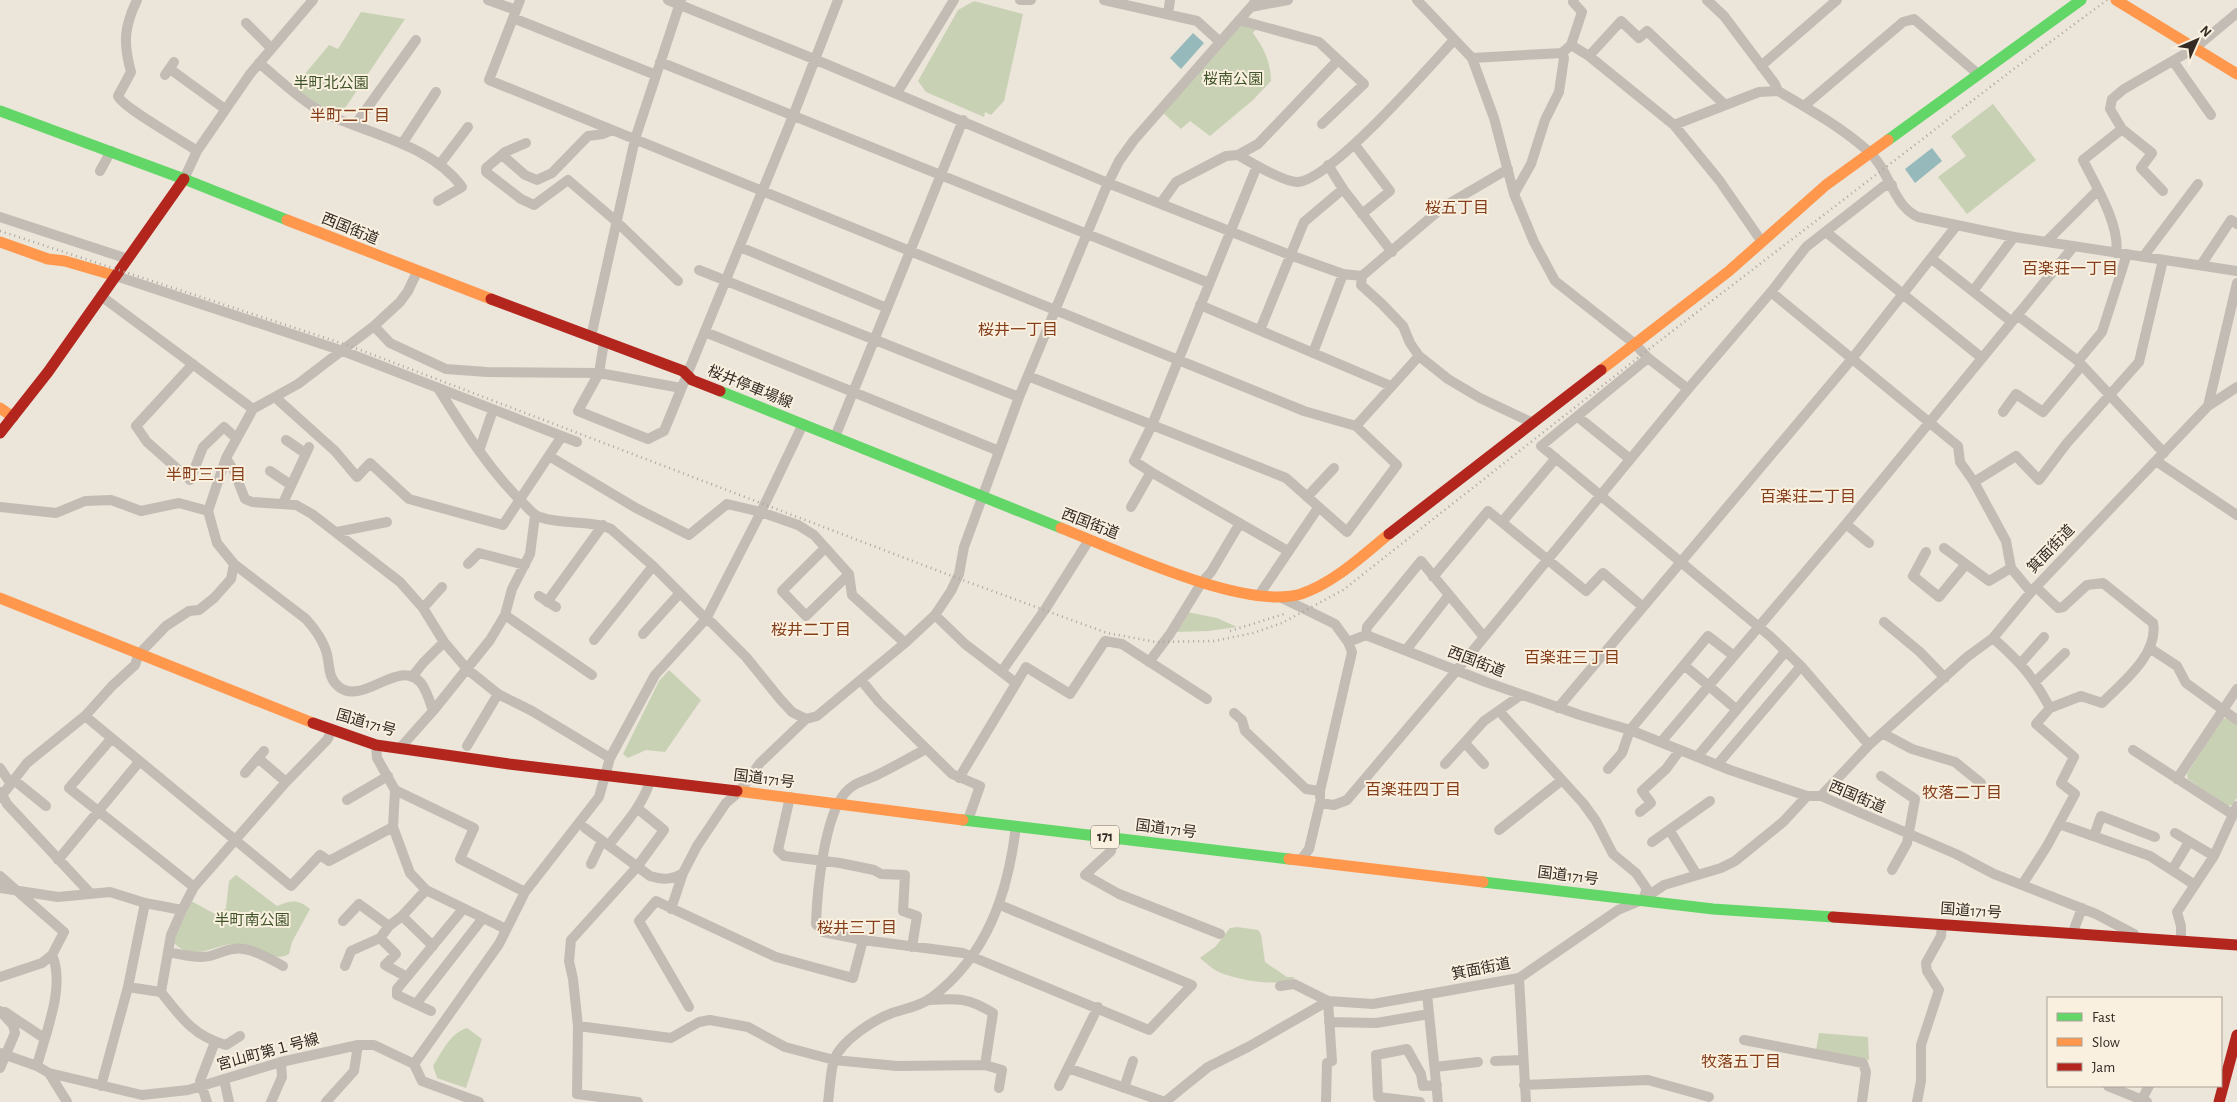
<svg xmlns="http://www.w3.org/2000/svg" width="2237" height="1102" font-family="'Alegreya Sans','Noto Sans JP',sans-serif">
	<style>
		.green { fill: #c9d1b4 }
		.water { fill: #96babc }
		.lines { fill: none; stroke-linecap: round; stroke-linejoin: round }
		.street { stroke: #c3bcb4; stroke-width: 10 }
		.fast { stroke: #63d668; stroke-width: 11 }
		.slow { stroke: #ff974d; stroke-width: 11 }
		.jam { stroke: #b3261e; stroke-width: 11 }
		.rail { stroke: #aba59e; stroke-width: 2.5; stroke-dasharray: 1 4; stroke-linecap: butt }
		.labels { text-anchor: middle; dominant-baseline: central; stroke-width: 4; stroke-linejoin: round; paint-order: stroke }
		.shield { fill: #f9f0e0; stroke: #6e655c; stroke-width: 1 }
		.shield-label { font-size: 14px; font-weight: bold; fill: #332a24 }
		.park-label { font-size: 15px; fill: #3e5227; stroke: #f9f0e0 }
		.street-label { font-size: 15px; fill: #332a24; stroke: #f9f0e0 }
		.neighbourhood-label { font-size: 16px; fill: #853e1a; stroke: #f9f0e0 }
	</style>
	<rect width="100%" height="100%" fill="#ebe5da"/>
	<path class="green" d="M 974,1 L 1023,14 L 1004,101 L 991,115 L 985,112 L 984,117 L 926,92 L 918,81 L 958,10 Z
		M 361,12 L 405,19 L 341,114 L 327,111 L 294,87 L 329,45 L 338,49 Z
		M 1241,25 L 1257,28 L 1253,33 C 1264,48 1271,63 1271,81 L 1253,100 L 1210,136 L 1190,121 L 1181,129 L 1163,113 Z
		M 1993,104 L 2036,160 L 1967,214 L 1938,177 L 1966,156 L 1951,136 Z
		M 1187,612 L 1217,618 L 1237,627 L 1208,631 L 1173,632 Z
		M 669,670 L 701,700 L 665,752 L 646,750 L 628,758 L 623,754 L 659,681 Z
		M 2228,718 L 2237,724 L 2237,798 L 2232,805 L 2227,806 L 2188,779 L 2187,774 L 2221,719 Z
		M 236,875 L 277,906 C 291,900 298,899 310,909 L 292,942 L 289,954 C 272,964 253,944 234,944 C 213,944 194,964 173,942 L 191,901 L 219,916 L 226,908 L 229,881 Z
		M 1237,927 L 1258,930 L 1261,934 L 1265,962 L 1287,977 L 1295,977 C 1282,989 1234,979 1219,972 C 1212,969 1206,963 1200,958 L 1216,946 L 1230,928 Z
		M 467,1028 L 482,1039 L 466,1088 L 437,1078 L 433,1066 C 442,1052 450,1033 467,1028 Z
		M 1819,1033 L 1868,1037 L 1869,1060 L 1816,1050 Z"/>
	<path class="water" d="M 1193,33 L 1204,43 L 1181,69 L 1170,58 Z
		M 1932,148 L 1942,161 L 1915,183 L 1905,169 Z"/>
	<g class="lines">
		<path class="street" d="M 137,0 C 124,27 123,43 131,72 L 118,96 C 122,107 183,141 197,151
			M 488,0 L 516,10
			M 520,0 L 489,80 L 1304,411 L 1356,426 L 1397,465 L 1347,532 L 1286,478 L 1028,376
			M 668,0 L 814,59 L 1108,183 L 1290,255 L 1343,274 L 1362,276 L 1443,207 L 1508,169
			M 1020,0 L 1031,0
			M 1104,0 L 1197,21 L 1220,42
			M 1417,0 L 1472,58 L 1494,118 L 1514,194 L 1534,242 L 1555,281 L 1635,344 L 1648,358 L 1688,389
			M 1707,0 L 1724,16 L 1775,84 L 1778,91 C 1809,109 1841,127 1868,151 C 1890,170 1892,205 1918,217 L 2014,237 L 2237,271
			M 1251,7 L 1288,0
			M 1168,14 L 1170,0
			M 513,18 L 656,75
			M 1239,20 L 1319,42 L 1364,84 L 1322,124
			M 246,23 L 271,48
			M 1571,45 L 1589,56 L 1674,125 L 1719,180 L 1762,242
			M 1589,56 L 1621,21 L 1639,38 L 1647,31 L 1724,104
			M 1472,58 L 1562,53 L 1571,45 L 1582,12 L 1573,2 L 1574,0
			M 2173,61 L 2211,115
			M 660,62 L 1209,283
			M 259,63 C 280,80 302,102 326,114 C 372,135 431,145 462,187 L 438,201
			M 1761,66 L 1837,0
			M 170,69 L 225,109
			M 165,75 L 174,62
			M 897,93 L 954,0
			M 1804,106 L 1903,22 L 1914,19 L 1978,74
			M 355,125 L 416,40
			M 1674,125 L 1759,92 L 1778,91
			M 2122,129 L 2152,153 L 2141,168 L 2163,191
			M 526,143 L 505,152 L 486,168 L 486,172 L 521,199 L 534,205 L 568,180 L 617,222 L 678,281
			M 402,144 L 436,92
			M 1355,145 L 1390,191 L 1362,214
			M 502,155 L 525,175 L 537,180 L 552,173 L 588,136 L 603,134 L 612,130
			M 1238,155 C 1250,162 1283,182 1297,182 C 1329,182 1428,68 1454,40
			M 440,164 L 468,127
			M 1328,165 L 1343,189 L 1392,252
			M 100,171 L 111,151
			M 184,179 L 197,151 L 250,74 L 313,0
			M 1514,194 L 1531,164 L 1545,120 L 1559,92 L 1564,58 L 1562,53
			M 1161,203 L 1176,182 L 1226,156 L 1238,155 L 1258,144 L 1338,60
			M 0,217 L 128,259
			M 1826,232 L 1982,358
			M 2046,242 L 2098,190
			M 740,247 L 887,308
			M 2116,253 C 2121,227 2095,184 2083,160 L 2122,129 L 2110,109 L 2112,99 L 2124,89 L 2195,48 L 2237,13
			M 2143,257 L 2198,184
			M 1932,259 L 2012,322
			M 2201,265 L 2231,220 L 2237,224
			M 699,270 L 1019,397
			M 417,272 L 408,291 L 400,302 L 374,326 L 298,384 L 253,409 L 226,458 L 208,511 L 217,543 L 234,564 L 306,619 C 314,628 321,637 325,648 C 331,662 326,677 339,687 C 364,706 399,657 421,683 C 427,691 430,702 433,711
			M 116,276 L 343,351 L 577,442
			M 1362,276 L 1361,285 L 1382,304 L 1403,326 L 1410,343 L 1419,356
			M 1973,291 L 2014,237
			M 1771,292 L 1958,446 L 1960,462 L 1974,482 L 2006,541 L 2011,568 L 2031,592
			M 101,296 L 253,409
			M 1200,305 L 1391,386
			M 2017,315 L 2078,361 L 2164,453
			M 374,326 L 390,343 L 446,369 L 487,372 L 599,373 L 681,388
			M 1260,330 L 1304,222 L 1343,189
			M 705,332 L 999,451
			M 591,337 L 635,139 L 681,0
			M 604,342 L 599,373 L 578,411 L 648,439 L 664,431 L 793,116 L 838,0
			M 1313,353 L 1343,274
			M 1648,358 L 1541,446 L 1771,637 L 1801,666 L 1869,745
			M 2078,361 L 2102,332 L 2127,254
			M 193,364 L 136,426 L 147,442 L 190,480 L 203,447 L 224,427 L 236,438
			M 438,388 C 464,430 490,471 525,505 C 530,510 533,515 540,517 C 561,525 594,520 611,529 L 653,566 L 706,619 L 712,623 L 746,657 L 780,699 L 792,712 L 806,719
			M 276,398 L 335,451 L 357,477 L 370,463 L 409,499 L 503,525 L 562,436
			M 2208,406 L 2237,387
			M 2003,412 L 2016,394 L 2043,412 L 2082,365
			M 1578,417 L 1630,459
			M 1356,426 L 1419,356 L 1448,379 L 1480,398 L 1533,423
			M 835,437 L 963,120
			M 286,440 L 305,453
			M 479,451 L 493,410
			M 549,456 L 636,508 L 689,535 L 727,504 L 761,512 L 798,525 L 814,535 L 849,574 L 852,595 L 905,643
			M 226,458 L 234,471 L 245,499 L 252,502 L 296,505 L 312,514 L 400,582 L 423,608 L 444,642 L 467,669 L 498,694 L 532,711 L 610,758
			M 2156,461 L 2237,515
			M 270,471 L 291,485
			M 1151,472 L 1288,551
			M 1974,482 L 2016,456 L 2039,480 L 2067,443 L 2139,362 L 2163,260
			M 1307,497 L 1334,468
			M 283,503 L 309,447
			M 0,507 L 56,513 L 85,501 L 111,500 L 141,511 L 179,503 L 208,511
			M 1131,507 L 1151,472 L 1134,461 L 1152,425 L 1257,166
			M 1502,522 L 1556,458
			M 1846,524 L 1869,543
			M 337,532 L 387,522
			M 825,548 L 782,591 L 806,616 L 849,574
			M 1944,548 L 1989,581 L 2011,568
			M 1926,552 L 1913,576 L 1939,597 L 1966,564
			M 468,564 L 479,553 L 525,565
			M 1433,577 L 1488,511 L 1586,591 L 1603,573 L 1643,607
			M 1259,595 L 1318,508
			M 539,596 L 556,607
			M 1282,598 L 1335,624 L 1348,642 L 1366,635 L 1486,682 L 1580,715 L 1630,730 L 1730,770 L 1807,796 L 1821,796 L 1956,854 L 1994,874 L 2096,914 L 2134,934
			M 547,602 L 603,525
			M 423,608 L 442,587
			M 505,615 L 592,675
			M 935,615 L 965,644 L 1016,683
			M 1884,622 L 1920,652 L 1945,678
			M 643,634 L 680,593
			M 1366,635 L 1367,627 L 1421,561 L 1484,637
			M 1993,638 C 2020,662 2033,676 2050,708
			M 594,640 L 653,566
			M 2151,649 L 2177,666 L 2186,683 L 2237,720
			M 1406,650 L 1449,595
			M 1149,662 L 1170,634 L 1202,582 L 1211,572 L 1240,523
			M 2021,663 L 2044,637
			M 1684,665 L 1736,709
			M 1002,671 L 1046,608 L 1089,540
			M 412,677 L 423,663 L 444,642
			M 861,680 L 879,702 L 952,774 L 980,786 L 968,820
			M 2036,681 L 2065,653
			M 1558,708 L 1851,360 L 1957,225
			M 1499,711 L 1583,803 L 1596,821 L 1613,854 L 1636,873 L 1647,889 L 1643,899
			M 1234,713 L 1242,720 L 1245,731 L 1306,789 L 1320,791 L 1320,797
			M 85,716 L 291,886 L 320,855 L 329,861 L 393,827
			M 1884,734 L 1912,749 L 1955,762 L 1981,783
			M 111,739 L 69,788 L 194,887
			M 1661,742 L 1846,524 L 2074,246
			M 1465,743 L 1484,764
			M 376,745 L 377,758 L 395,790 L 393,827 L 410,873 L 426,890 L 506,929
			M 467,746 L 498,694
			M 400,748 L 433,711 L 490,640 L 505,615 L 512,589 L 530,554 L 535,516
			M 926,749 C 909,758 892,768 875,776 C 864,781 853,783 845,793 C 824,817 817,892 816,924 L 823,932 L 863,940 L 963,953 L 1149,1030 L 1192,985 L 1000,905
			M 2133,750 L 2232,814
			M 1697,757 L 1786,651
			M 258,758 L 286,782
			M 1445,764 L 1484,721 L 1521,695
			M 1717,765 L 1801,666
			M 0,768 L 11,784
			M 1608,769 L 1622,753 L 1630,730 L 1708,636 L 1734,656
			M 245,773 L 264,751
			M 1881,776 L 1915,799 L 1907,843 L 1892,870
			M 959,778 L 1026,667 L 1070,694 L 1105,641 L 1122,644 L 1207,699
			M 2177,779 L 2237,689
			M 14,780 L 46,806
			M 395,790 L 474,828 L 460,859 L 525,892
			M 1320,791 L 1352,652 L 1348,642
			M 1,792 L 7,804 L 90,893
			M 1821,796 L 1869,745 L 1967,657 L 1993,638 L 2031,592 L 2208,406 L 2237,283
			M 790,797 L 778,850 L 784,856 L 840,863 L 874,870 L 881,874 L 905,875 L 903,911 L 917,916 L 912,947
			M 0,798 L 27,763 L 85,716 L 112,686 L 135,665 L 139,654 L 166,626 L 189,611 L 199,610 L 214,598 L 231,579 L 234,564
			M 347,800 L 388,776
			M 637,808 L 664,830 L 637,867 L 571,940 L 569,961 L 573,979 L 578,1026 L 577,1094 L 638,1102
			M 1640,812 L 1651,803 L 1642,791 L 1666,769 L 1680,750
			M 2059,824 L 2150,856 L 2195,885
			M 585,828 L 650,876 C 663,880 671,880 683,873
			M 1499,830 L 1562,780
			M 1670,831 L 1697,875
			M 2175,833 L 2214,856
			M 2094,836 L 2101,816 L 2155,837
			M 1114,838 L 1111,851 L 1085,875 L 1119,894 L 1220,934
			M 1652,842 L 1710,801
			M 609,845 C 624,825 643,805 650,781
			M 58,860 L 139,762
			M 1301,860 L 1309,849 L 1320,803 L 1334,805 L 1347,800 L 1457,670 L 1688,389 L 1771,292 L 1806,247 L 1884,186 L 1892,185
			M 591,864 L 602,841
			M 2172,870 L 2189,842
			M 0,876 L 64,932 L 52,955 L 42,963 L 0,977
			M 2022,885 L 2047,846 L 2075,794 L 2061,783 L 2074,757 L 2036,724 L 2050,708 L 2081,696 L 2102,703 C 2122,683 2159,654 2153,623 L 2103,583 L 2087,585 L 2063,607 L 2058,608 L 2036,587
			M 0,888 L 58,897 L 110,892 L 145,903 L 182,910 L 194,887 L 286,782 L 327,740 L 332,730
			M 671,909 L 683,873 L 697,846 L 726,803 L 739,792 L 760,763 L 806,719 L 817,716 L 905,643 L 935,615 L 951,591 L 959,574 L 964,547 L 1019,397 L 1108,183 L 1119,161 L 1134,140 L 1257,0
			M 182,910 L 171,935 L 161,992 C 180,1016 194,1037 226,1045 L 240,1036
			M 402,916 L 433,946
			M 343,921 L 359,904 L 389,926
			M 2073,932 L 2082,908
			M 380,938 L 396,954 L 385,965 L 407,977
			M 2181,941 L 2181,926 L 2177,912 L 2214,856 L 2237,806
			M 168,952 C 180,954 197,959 210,956 C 221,953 231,947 244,949 C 257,951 271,959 283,966
			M 345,966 L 351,951 L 380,938 L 389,926 L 402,916 L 426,890
			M 1519,978 L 1526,1102
			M 1280,986 L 1294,984 L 1328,1001 L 1332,1061 L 1327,1063 L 1326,1102
			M 128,987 L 161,992
			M 1427,994 L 1438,1102
			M 929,1000 C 958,998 969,998 993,1013 L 985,1065 L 1002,1070 L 999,1088
			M 416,1004 L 483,918
			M 689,1007 L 639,921 L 656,901 L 776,957 L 853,978 L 863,940
			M 431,1011 L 397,995 L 397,989 L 463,909
			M 5,1012 L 44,1038
			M 1329,1022 L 1376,1023 L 1429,1014
			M 578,1026 L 671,1038 L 699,1022 L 710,1020 L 748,1027 L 785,1047 L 834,1060 L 897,1066 L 985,1065
			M 1744,1040 L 1863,1063 L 1866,1072 L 1862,1102
			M 0,1053 L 37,1066 L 49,1073 L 67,1102
			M 1495,1061 L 1523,1060
			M 414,1064 L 499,944 L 525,892 L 599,797 L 610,758 L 655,675 L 706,619 L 761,512 L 803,424
			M 37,1066 C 45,1034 66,986 52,955
			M 1435,1067 L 1478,1062
			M 0,1068 L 15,1033 L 13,1025 L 0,1011
			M 1068,1068 L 1165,1102
			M 49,1073 L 142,1095 L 188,1090 L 281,1062 L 358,1045 L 374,1045 L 414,1064 L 422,1081 L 479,1102
			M 224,1079 L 229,1102
			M 1524,1085 L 1648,1080 L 1709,1097
			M 101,1086 L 128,987 L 145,903
			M 1059,1086 L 1098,1007
			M 2108,1086 L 2147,1102
			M 1124,1088 L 1133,1061
			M 2142,1099 L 2149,1086
			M 207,1102 L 200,1081 L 215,1042
			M 271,1102 L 282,1077 L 281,1062
			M 326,1102 L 354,1071 L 358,1045
			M 828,1102 C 830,1089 830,1073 834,1060 C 841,1041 873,1020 892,1013 C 904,1009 921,1006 931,998 C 987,956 1008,894 1016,826
			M 1165,1102 L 1208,1067 L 1248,1047 L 1328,1001 L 1373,1004 L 1519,978 L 1618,910 L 1642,900 L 1664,885 L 1721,868 L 1735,861 L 1783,822 L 1807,796
			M 1420,1102 L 1378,1097 L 1376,1055 L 1407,1049 L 1421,1074 L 1423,1086 L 1437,1085
			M 1917,1102 L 1921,1081 L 1921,1045 L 1939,990 L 1927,971 L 1926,963 L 1941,936 L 1942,924"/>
		<path class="fast" d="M 0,111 L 184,179 L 287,220
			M 1888,140 L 2081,0
			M 720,391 L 1061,528
			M 963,820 L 1289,859
			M 1483,882 L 1713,909 L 1833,917"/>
		<path class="slow" d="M 2116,0 L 2237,74
			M 287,220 L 491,299
			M 0,242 L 48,259 L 65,261 L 116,276
			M 1601,370 L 1729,271 L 1826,185 L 1888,140
			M 0,408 L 13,417
			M 1061,528 C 1117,550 1245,611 1301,594 C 1334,583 1363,555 1389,534
			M 0,598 L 313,723
			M 737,791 L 963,820
			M 1289,859 L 1483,882"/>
		<path class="jam" d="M 491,299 L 683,371 L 692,380 L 720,391
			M 0,433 L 48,372 L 184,179
			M 1389,534 L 1601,370
			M 313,723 L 376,745 L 509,764 L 737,791
			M 1833,917 L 2237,945
			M 2219,1102 L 2237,1035"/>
		<path class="rail" d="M 0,231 L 350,346 L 957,578 L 1107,633 L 1156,642 L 1214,641 L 1253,633 L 1282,623 L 1343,590 L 1644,353 L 2011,71 L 2107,0
			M 1230,631 L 1287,613"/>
	</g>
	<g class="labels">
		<rect class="shield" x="1091" y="825.5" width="28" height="23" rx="4"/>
		<g class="shield-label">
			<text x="1105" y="837">171</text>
		</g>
		<g class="park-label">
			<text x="1233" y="79">桜南公園</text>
			<text x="331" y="83">半町北公園</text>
			<text x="252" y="920">半町南公園</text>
		</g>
		<g class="street-label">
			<text transform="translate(350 229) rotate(22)">西国街道</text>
			<text transform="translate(750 387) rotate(22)">桜井停車場線</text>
			<text transform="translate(1090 524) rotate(21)">西国街道</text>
			<text transform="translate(2051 549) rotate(-46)">箕面街道</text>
			<text transform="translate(1476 662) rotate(21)">西国街道</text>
			<text transform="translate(366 723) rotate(16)">国道171号</text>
			<text transform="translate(764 779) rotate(7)">国道171号</text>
			<text transform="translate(1857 797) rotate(23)">西国街道</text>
			<text transform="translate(1166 829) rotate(7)">国道171号</text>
			<text transform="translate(1568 876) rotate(7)">国道171号</text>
			<text transform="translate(1971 911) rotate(4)">国道171号</text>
			<text transform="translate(1481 969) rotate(-11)">箕面街道</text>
			<text transform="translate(268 1052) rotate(-15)">宮山町第１号線</text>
		</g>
		<g class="neighbourhood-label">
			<text x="350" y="116">半町二丁目</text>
			<text x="1457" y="208">桜五丁目</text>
			<text x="2070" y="269">百楽荘一丁目</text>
			<text x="1018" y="330">桜井一丁目</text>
			<text x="206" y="475">半町三丁目</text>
			<text x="1808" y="497">百楽荘二丁目</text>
			<text x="811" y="630">桜井二丁目</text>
			<text x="1572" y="658">百楽荘三丁目</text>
			<text x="1413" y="790">百楽荘四丁目</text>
			<text x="1962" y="793">牧落二丁目</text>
			<text x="857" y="928">桜井三丁目</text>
			<text x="1741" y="1062">牧落五丁目</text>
		</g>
	</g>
	<rect x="2047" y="997" width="175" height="90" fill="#f9f0e0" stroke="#aaa195"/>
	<rect x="2057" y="1013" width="25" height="8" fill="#63d668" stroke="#aaa195"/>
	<text x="2092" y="1022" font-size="15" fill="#332a24">Fast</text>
	<rect x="2057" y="1038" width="25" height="8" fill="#ff974d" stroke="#aaa195"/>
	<text x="2092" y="1047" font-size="15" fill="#332a24">Slow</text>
	<rect x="2057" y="1063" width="25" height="8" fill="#b3261e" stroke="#aaa195"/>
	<text x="2092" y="1072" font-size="15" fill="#332a24">Jam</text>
	<g transform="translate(2197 40) rotate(45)" stroke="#f9f0e0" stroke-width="4" paint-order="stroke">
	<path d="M0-4L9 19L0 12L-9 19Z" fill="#332a24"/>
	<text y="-8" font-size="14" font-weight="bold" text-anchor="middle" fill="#332a24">N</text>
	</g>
</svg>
